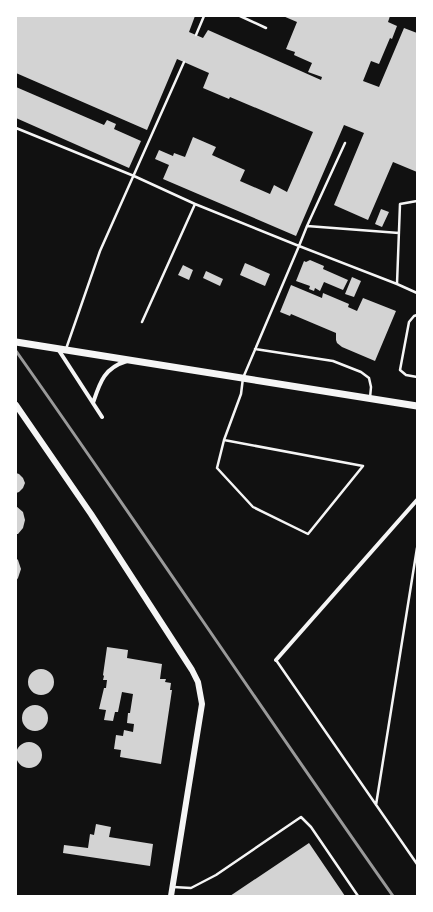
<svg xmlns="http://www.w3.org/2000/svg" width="433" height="912" font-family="'Varela Round',sans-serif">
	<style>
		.building { fill: #d3d3d3 }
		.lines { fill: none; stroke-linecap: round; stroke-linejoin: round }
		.service { stroke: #f5f5f5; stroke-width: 2.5 }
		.minor { stroke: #f5f5f5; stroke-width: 4 }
		.tertiary { stroke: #f5f5f5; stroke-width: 6 }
		.secondary { stroke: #f5f5f5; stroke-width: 7 }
		.rail { stroke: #9a9a9a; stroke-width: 3 }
	</style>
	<rect width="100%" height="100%" fill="#111"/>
	<path class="building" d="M 16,16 L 195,16 L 189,32 L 203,38 L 208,30 L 321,80 L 322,77 L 308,72 L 312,63 L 294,55 L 295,52 L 286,49 L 297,22 L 283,16 L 390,16 L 388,22 L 397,26 L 392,39 L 390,38 L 379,64 L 371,61 L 363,81 L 379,87 L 404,28 L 417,33 L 417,172 L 393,162 L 368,220 L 334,205 L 364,133 L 344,125 L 296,236 L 163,179 L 169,165 L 155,159 L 159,150 L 173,156 L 174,153 L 185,157 L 193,137 L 216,147 L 212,155 L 245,170 L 240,181 L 270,194 L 274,185 L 287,192 L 313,132 L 230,97 L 229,99 L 203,88 L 209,73 L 177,59 L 147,130 L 16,73 Z
		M 16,87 L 104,125 L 107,120 L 116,124 L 114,129 L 141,141 L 129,168 L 16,118 Z
		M 381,209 L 389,212 L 382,227 L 375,224 Z
		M 310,260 L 324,266 L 323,269 L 348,280 L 343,290 L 324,282 L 320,291 L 315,288 L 314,291 L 309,289 L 310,286 L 296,281 L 304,261 L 306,262 Z
		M 245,263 L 270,274 L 265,286 L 240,275 Z
		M 183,265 L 193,270 L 189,280 L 178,275 Z
		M 206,271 L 223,279 L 220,286 L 203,278 Z
		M 352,277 L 361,281 L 354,297 L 345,294 Z
		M 291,285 L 322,298 L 323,293 L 349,304 L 348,307 L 357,311 L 363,298 L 396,311 L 375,361 L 342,347 L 337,343 L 336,340 L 336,333 L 291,314 L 290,316 L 280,312 Z
		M 16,473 L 19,474 L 23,478 L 25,483 L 23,488 L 19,492 L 16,493 Z
		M 16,506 L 23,512 L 25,520 L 23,528 L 18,534 L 16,534 Z
		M 16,558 L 18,560 L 21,569 L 18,578 L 16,581 Z
		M 107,647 L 128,650 L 127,658 L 162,664 L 160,679 L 166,679 L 165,682 L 171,683 L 170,690 L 172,690 L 161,764 L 120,757 L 121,750 L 114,749 L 116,735 L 123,736 L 124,730 L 133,732 L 134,724 L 127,723 L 128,713 L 130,713 L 133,694 L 122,692 L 118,712 L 115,712 L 113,721 L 104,720 L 106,710 L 99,709 L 104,688 L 106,688 L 107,680 L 103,680 L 104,676 L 103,675 Z
		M28 682a13 13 0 1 1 26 0a13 13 0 1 1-26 0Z
		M22 718a13 13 0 1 1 26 0a13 13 0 1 1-26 0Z
		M16 755a13 13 0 1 1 26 0a13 13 0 1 1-26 0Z
		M 96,824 L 111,827 L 109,837 L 153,844 L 150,866 L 63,853 L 64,845 L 88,848 L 90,834 L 94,835 Z
		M 309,843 L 345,896 L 230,896 Z"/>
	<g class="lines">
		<path class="service" d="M 240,16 L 266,28
			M 196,35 L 204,16
			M 16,128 L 134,176 L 195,204 L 142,322
			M 345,143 L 307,226 L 299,246 L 397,284 L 417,293
			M 195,204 L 299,246 L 243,378 L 241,394 L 224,440 L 363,466 L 308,534 L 253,507 L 217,468 L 224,440
			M 307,226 L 399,233
			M 397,284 L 400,204 L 417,201
			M 417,315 L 414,316 L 409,322 L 400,370 L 406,375 L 417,377
			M 66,349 L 100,251 L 184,62
			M 255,349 L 333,361 L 361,372 L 369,378 L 371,387 L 370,398
			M 276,660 L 417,864
			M 376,805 L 417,548
			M 173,887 L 191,888 L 216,875 L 301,817 L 311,827 L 358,896"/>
		<path class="minor" d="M 58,349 L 102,417
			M 93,403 C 100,382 104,368 127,361
			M 276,660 L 417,500"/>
		<path class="tertiary" d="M 16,405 L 91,514 L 192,670 L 198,682 L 202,704 L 171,896"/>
		<path class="secondary" d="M 16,342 L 417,406"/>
		<path class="rail" d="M 16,351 C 143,531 266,716 393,896"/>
	</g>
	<rect width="433" height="912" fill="none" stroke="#ffffff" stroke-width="34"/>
</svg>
